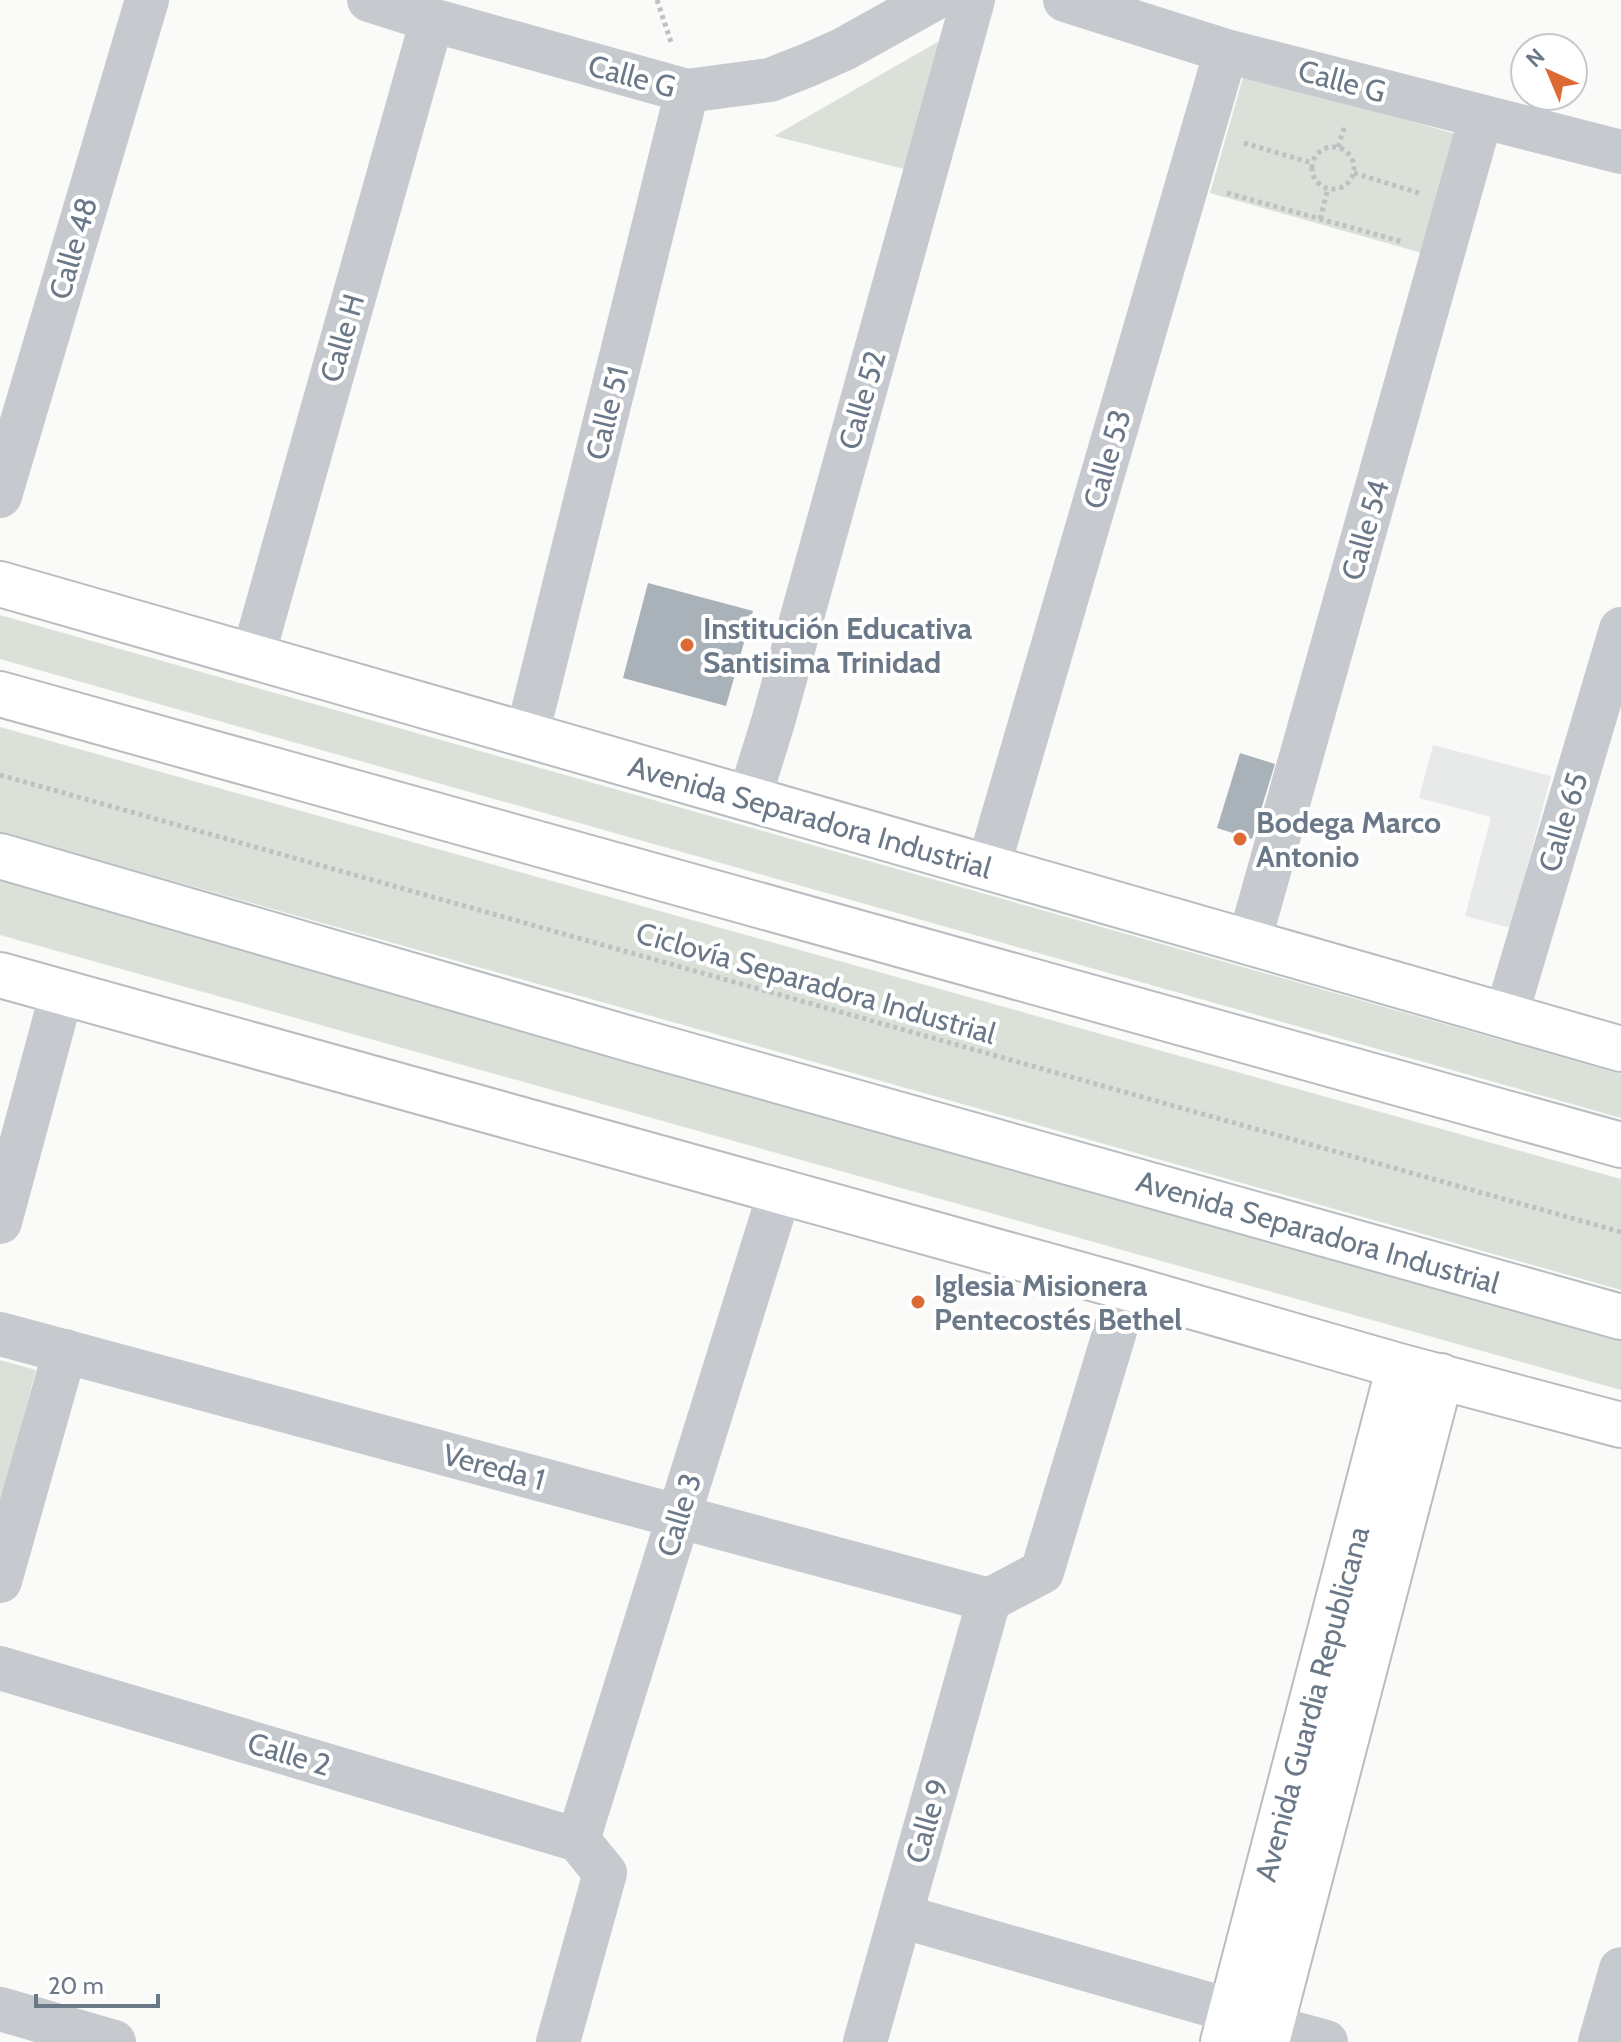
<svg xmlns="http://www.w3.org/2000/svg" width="1621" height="2042" font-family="Cabin,sans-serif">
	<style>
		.built { fill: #e8e9e9 }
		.green { fill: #dbe1d9 }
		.building { fill: #aab2b9 }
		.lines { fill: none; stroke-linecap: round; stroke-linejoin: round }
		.secondary-casing { stroke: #b8bdc2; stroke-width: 48 }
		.path { stroke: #bec0c3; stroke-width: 5; stroke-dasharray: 4 4; stroke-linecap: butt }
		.street { stroke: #c6c9cd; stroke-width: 44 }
		.secondary { stroke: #fff; stroke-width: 44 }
		.poi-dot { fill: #dd6935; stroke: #fff; stroke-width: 3 }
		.labels { text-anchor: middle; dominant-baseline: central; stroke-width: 8; stroke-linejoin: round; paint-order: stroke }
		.street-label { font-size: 30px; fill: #6a7888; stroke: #fff }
		.poi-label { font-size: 30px; font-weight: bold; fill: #6a7888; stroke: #fff; text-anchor: start }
	</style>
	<rect width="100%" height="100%" fill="#fafaf8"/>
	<path class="built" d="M 1433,745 L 1551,776 L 1511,928 L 1465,916 L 1491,817 L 1419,798 Z"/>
	<path class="green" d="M 948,36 L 908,170 L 774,136 Z
		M 1244,74 L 1463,136 L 1429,255 L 1210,193 Z
		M 0,615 L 1621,1074 L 1621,1118 L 0,659 Z
		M 0,727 L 1621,1179 L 1621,1290 L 0,832 Z
		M 0,880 L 1621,1335 L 1621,1390 L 0,935 Z
		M 0,1360 L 36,1370 L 0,1505 Z"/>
	<path class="building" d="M 648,583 L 753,611 L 726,706 L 623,678 Z
		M 1240,753 L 1275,764 L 1252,839 L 1217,828 Z"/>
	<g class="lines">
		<defs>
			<path id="secondary" d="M 0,584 L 1621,1049
				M 0,694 L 1621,1145
				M 0,856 L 637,1041 L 1621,1317
				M 0,975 L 1128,1288 L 1399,1366 L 1621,1425
				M 1223,2042 L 1399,1366
				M 1267,2042 L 1441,1376"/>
		</defs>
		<use href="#secondary" class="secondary-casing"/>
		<path class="path" d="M 657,0 L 672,45
			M 1244,143 L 1312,163
			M1312 168a21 21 0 1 1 42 0a21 21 0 1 1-42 0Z
			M 1338,147 L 1345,125
			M 1354,173 L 1419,193
			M 1227,193 L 1403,242
			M 1320,219 L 1328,189
			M 0,775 L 1621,1232"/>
		<path class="street" d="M 369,0 L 432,20 L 687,91 L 770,80 L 808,65 L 844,49 L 932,0
			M 1065,0 L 1226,51 L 1621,152
			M 0,496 L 147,0
			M 253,656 L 432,20
			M 527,735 L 687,91
			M 749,799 L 773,722 L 973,0
			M 988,868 L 1226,51
			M 1249,942 L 1481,117
			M 1506,1016 L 1621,629
			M 0,1222 L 62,992
			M 0,1334 L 989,1600
			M 0,1581 L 65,1351
			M 989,1600 L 1042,1572 L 1128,1288
			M 0,1668 L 578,1840
			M 578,1840 L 780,1191
			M 901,1916 L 1232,2011
			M 0,2009 L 114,2042
			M 1271,2027 L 1326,2042
			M 558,2042 L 605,1873 L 578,1840
			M 865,2042 L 989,1600
			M 1600,2042 L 1621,1969"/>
		<use href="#secondary" class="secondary"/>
	</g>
	<g class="poi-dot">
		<circle cx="687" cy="645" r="8"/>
		<circle cx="1240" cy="839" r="8"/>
		<circle cx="918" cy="1302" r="8"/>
	</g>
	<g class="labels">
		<g class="street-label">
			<text transform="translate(632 76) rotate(15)">Calle G</text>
			<text transform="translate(1342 81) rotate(15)">Calle G</text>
			<text transform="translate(73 248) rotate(-74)">Calle 48</text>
			<text transform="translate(342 338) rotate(-74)">Calle H</text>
			<text transform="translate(862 400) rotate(-74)">Calle 52</text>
			<text transform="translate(607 413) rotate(-76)">Calle 51</text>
			<text transform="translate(1107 459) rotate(-74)">Calle 53</text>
			<text transform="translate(1365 530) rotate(-74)">Calle 54</text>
			<text transform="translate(810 817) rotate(16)">Avenida Separadora Industrial</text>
			<text transform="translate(1563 822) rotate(-73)">Calle 65</text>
			<text transform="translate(816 983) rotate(16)">Ciclovía Separadora Industrial</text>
			<text transform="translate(1318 1232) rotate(16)">Avenida Separadora Industrial</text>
			<text transform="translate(494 1467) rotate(15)">Vereda 1</text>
			<text transform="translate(679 1515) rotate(-73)">Calle 3</text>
			<text transform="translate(1312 1704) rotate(-75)">Avenida Guardia Republicana</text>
			<text transform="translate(289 1754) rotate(17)">Calle 2</text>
			<text transform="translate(927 1821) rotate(-74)">Calle 9</text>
		</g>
		<g class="poi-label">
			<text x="703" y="628">Institución Educativa<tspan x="703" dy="34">Santisima Trinidad</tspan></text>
			<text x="1256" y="822">Bodega Marco<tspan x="1256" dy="34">Antonio</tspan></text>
			<text x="934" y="1285">Iglesia Misionera<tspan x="934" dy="34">Pentecostés Bethel</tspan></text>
		</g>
	</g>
	<g transform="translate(1549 72) rotate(316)"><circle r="38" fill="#ffffff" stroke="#c3c9cf" stroke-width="2"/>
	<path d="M0-6L14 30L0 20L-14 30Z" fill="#dd6935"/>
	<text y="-12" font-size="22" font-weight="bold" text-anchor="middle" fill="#6a7888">N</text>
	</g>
	<path d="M36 1994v12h122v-12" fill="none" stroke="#6a7888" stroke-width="4"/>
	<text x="48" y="1994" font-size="24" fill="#6a7888" stroke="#ffffff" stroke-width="6" paint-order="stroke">20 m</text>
</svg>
